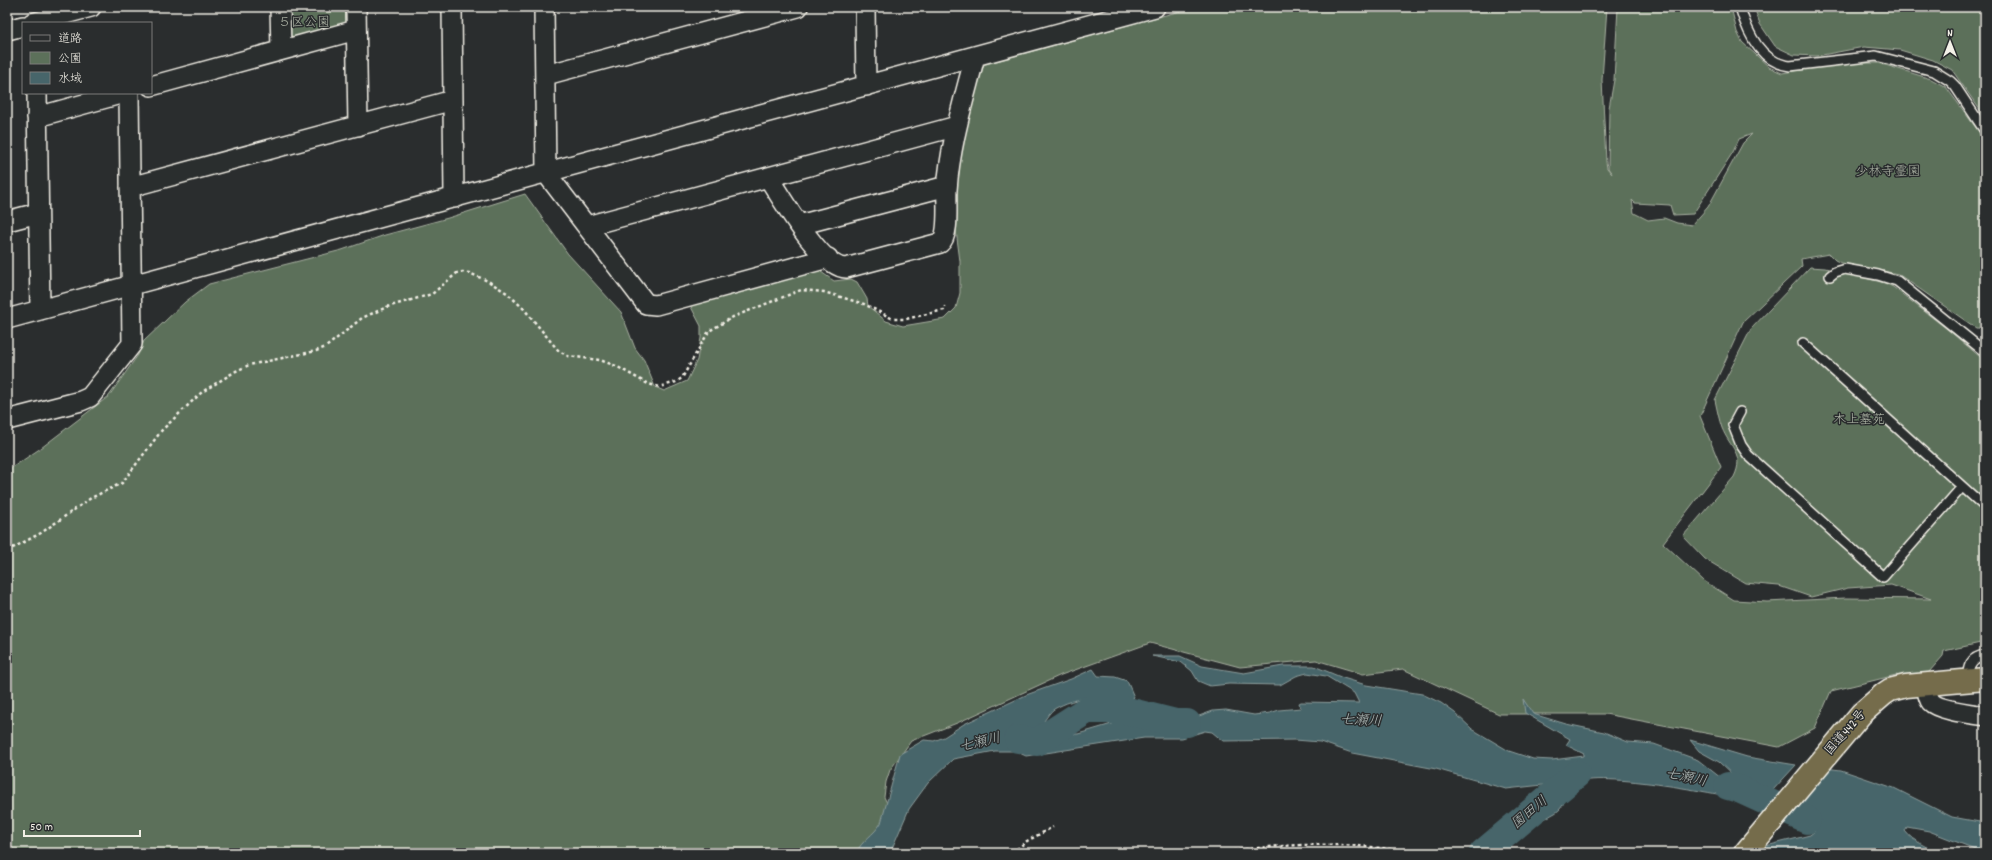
<svg xmlns="http://www.w3.org/2000/svg" width="1992" height="860" font-family="Dekko,'Klee One',sans-serif">
	<style>
		.green { fill: #5c705a; stroke: #a8b0a1; fill-rule: evenodd }
		.water { fill: #47656a; stroke: #8c9d9c }
		.lines { fill: none; stroke-linecap: round; stroke-linejoin: round }
		.river { stroke: #47656a; stroke-width: 28 }
		.lane-casing { stroke: #f4f1e8; stroke-width: 12 }
		.street-casing { stroke: #f4f1e8; stroke-width: 22 }
		.highway-casing { stroke: #f4f1e8; stroke-width: 25 }
		.path { stroke: #f4f1e8; stroke-width: 2.5; stroke-dasharray: 3 3; stroke-linecap: butt }
		.lane { stroke: #2a2d2e; stroke-width: 9 }
		.street { stroke: #2a2d2e; stroke-width: 19 }
		.highway { stroke: #746c4b; stroke-width: 22 }
		.labels { text-anchor: middle; dominant-baseline: central; stroke-width: 3; stroke-linejoin: round; paint-order: stroke }
		.park-label { font-size: 13px; fill: #b0b7a8; stroke: #2a2d2e }
		.street-label { font-size: 13px; fill: #f4f1e8; stroke: #2a2d2e }
		.water-label { font-size: 14px; font-style: italic; fill: #afb9b6; stroke: #2a2d2e }
	</style>
	<rect width="100%" height="100%" fill="#2a2d2e"/>
	<filter id="ink" filterUnits="userSpaceOnUse"><feTurbulence type="fractalNoise" baseFrequency=".025" numOctaves="2"/><feDisplacementMap in="SourceGraphic" scale="8" xChannelSelector="R" yChannelSelector="G"/><feConvolveMatrix kernelMatrix="1 2 1 2 8 2 1 2 1" color-interpolation-filters="sRGB"/></filter>
	<g filter="url(#ink)">
		<path class="green" d="M 287,7 L 349,7 L 349,23 L 289,40 Z
			M 1195,7 L 1607,7 L 1602,80 L 1606,162 L 1607,168 L 1612,174 L 1608,168 L 1609,108 L 1614,80 L 1618,7 L 1731,7 L 1737,32 L 1742,42 L 1769,67 L 1782,73 L 1842,63 L 1879,63 L 1931,79 L 1946,87 L 1985,140 L 1985,328 L 1976,328 L 1898,274 L 1841,263 L 1835,260 L 1829,254 L 1801,259 L 1802,266 L 1743,322 L 1700,416 L 1721,467 L 1663,543 L 1704,581 L 1734,600 L 1767,602 L 1846,598 L 1931,599 L 1891,585 L 1848,588 L 1811,597 L 1779,586 L 1745,583 L 1705,559 L 1683,536 L 1734,477 C 1745,454 1730,448 1722,428 C 1719,420 1717,409 1715,400 L 1751,329 L 1810,267 L 1825,268 L 1885,283 L 1893,287 L 1947,329 L 1985,361 L 1985,642 L 1944,651 L 1943,656 L 1922,680 L 1910,679 L 1896,675 L 1831,691 L 1815,728 L 1779,747 L 1605,714 L 1499,714 L 1403,669 L 1363,674 L 1316,660 L 1240,667 L 1150,643 L 1061,675 L 957,723 L 911,741 L 890,770 L 886,782 L 884,797 L 891,811 L 866,853 L 7,853 L 7,471 L 41,448 L 109,396 L 138,355 L 144,341 L 185,302 L 209,284 L 342,250 L 385,235 L 448,218 L 525,194 L 568,254 L 621,312 L 635,348 L 644,360 L 655,387 L 664,391 L 687,381 L 697,360 L 701,338 L 701,326 L 690,305 L 811,265 L 834,281 L 851,279 L 857,282 L 867,299 L 868,306 L 886,321 L 903,326 L 945,319 L 956,308 L 960,293 L 960,261 L 954,215 L 961,136 L 982,65 ZM 1752,134 L 1743,143 L 1708,207 L 1692,225 L 1677,223 L 1664,218 L 1648,220 L 1634,213 L 1632,200 L 1635,203 L 1670,205 L 1673,215 L 1693,214 L 1733,152 L 1739,139 Z
			M 1754,7 L 1985,7 L 1985,117 L 1952,70 L 1933,60 L 1900,50 L 1864,47 L 1817,56 L 1794,55 L 1775,46 L 1760,24 Z"/>
		<path class="water" d="M 1152,656 L 1180,656 L 1202,666 L 1244,673 L 1283,666 L 1314,666 L 1343,678 L 1366,685 L 1422,694 L 1441,703 L 1455,713 L 1472,729 L 1509,751 L 1533,759 L 1552,760 L 1584,756 L 1584,754 L 1566,745 L 1570,739 L 1525,713 L 1523,699 L 1533,714 L 1566,724 L 1604,732 L 1628,742 L 1654,744 L 1698,760 L 1721,778 L 1737,779 L 1719,762 L 1699,751 L 1690,740 L 1747,757 L 1796,765 L 1761,803 C 1730,796 1598,769 1575,784 C 1564,791 1567,807 1555,813 C 1547,817 1539,823 1531,826 C 1526,828 1521,828 1516,830 C 1506,835 1495,845 1488,853 L 1476,853 C 1481,846 1487,837 1495,832 C 1518,819 1558,815 1561,783 L 1506,789 L 1436,769 L 1352,753 L 1320,742 L 1295,740 L 1223,741 L 1212,732 L 1205,731 L 1182,738 L 1144,738 L 1026,756 L 1015,751 L 995,751 L 953,759 L 928,783 L 909,809 L 890,853 L 856,853 C 862,840 874,835 881,823 L 900,754 L 924,740 L 934,741 L 944,737 L 964,724 L 990,712 L 1026,695 L 1071,679 L 1093,669 L 1098,676 L 1115,677 L 1127,681 L 1134,697 L 1128,702 C 1106,692 1075,697 1054,709 C 1050,712 1047,717 1044,721 L 1055,734 L 1078,734 L 1132,718 L 1162,714 L 1199,716 L 1213,711 L 1226,710 L 1254,715 L 1270,713 L 1279,710 L 1301,708 L 1299,703 L 1301,702 L 1359,703 L 1354,693 L 1326,676 L 1307,673 L 1296,676 L 1280,685 L 1229,684 L 1210,686 L 1198,681 L 1192,671 L 1181,662 Z
			M 1825,768 L 1841,770 L 1894,788 L 1952,817 L 1985,823 L 1985,853 L 1929,831 L 1907,827 L 1905,831 C 1915,844 1925,843 1936,853 L 1804,853 L 1775,852 L 1758,848 L 1810,835 L 1815,831 L 1809,825 L 1786,815 Z"/>
		<g class="lines">
			<path class="river" d="M 1018,739 L 1037,742 L 1087,710 L 1124,710 L 1176,723 L 1187,723
				M 1728,786 L 1739,789 L 1807,820
				M 1483,853 L 1577,774"/>
			<defs>
				<path id="lane" d="M 1740,7 C 1747,32 1761,63 1790,66 L 1876,56 L 1934,71 L 1950,81 L 1955,86 L 1985,131
					M 1830,276 L 1835,272 L 1845,269 L 1878,275 L 1897,281 L 1985,352
					M 1803,343 L 1985,507
					M 1740,412 L 1733,425 L 1741,445 L 1748,455 L 1883,577 L 1962,487
					M 1968,680 C 1967,667 1971,657 1985,655"/>
				<path id="street" d="M 280,7 L 281,50
					M 356,7 L 358,126
					M 452,7 L 454,198
					M 544,7 L 546,173 L 646,304 L 656,305 L 828,258
					M 865,7 L 866,86
					M 32,23 L 91,7
					M 7,30 L 23,26
					M 546,75 L 798,7
					M 151,86 L 356,30
					M 37,93 L 40,310
					M 37,117 L 124,93
					M 768,177 C 781,197 821,268 846,268 L 940,243 C 950,235 946,203 947,190 C 950,144 964,100 975,56
					M 130,187 L 453,100
					M 7,221 L 38,213
					M 799,225 L 947,186
					M 587,226 L 957,126
					M 7,319 L 1155,7
					M 7,420 L 81,401 L 90,397 L 132,344 L 129,93
					M 1926,684 C 1927,689 1927,697 1931,702 C 1938,710 1973,714 1985,716"/>
				<path id="highway" d="M 1745,853 L 1861,714 L 1884,694 L 1890,690 L 1906,686 L 1985,679"/>
			</defs>
			<use href="#lane" class="lane-casing"/>
			<use href="#street" class="street-casing"/>
			<use href="#highway" class="highway-casing"/>
			<path class="path" d="M 7,551 L 41,533 L 91,498 L 122,483 L 162,430 L 202,392 L 236,371 L 249,365 L 316,351 L 326,347 L 362,318 L 387,307 L 432,294 L 457,273 L 463,272 L 469,273 L 488,281 L 507,293 L 524,309 L 552,343 L 559,351 L 568,356 L 600,360 L 616,366 L 648,384 L 660,387 L 676,382 L 682,378 L 709,331 L 733,317 L 801,290 L 824,292 L 864,304 L 893,319 L 906,319 L 944,310 L 946,306
				M 1012,853 L 1027,841 L 1053,827
				M 1221,853 C 1284,843 1349,841 1413,853"/>
			<use href="#lane" class="lane"/>
			<use href="#street" class="street"/>
			<use href="#highway" class="highway"/>
		</g>
	</g>
	<g class="labels">
		<g class="park-label">
			<text x="304" y="23">５区公園</text>
			<text x="1888" y="172">少林寺霊園</text>
			<text x="1859" y="420">木上墓苑</text>
		</g>
		<g class="street-label">
			<text transform="translate(1846 733) rotate(-49)">国道442号</text>
		</g>
		<g class="water-label">
			<text transform="translate(1361 721) rotate(3)">七瀬川</text>
			<text transform="translate(980 743) rotate(-13)">七瀬川</text>
			<text transform="translate(1686 778) rotate(12)">七瀬川</text>
			<text transform="translate(1530 813) rotate(-40)">園田川</text>
		</g>
	</g>
	<rect width="1992" height="860" fill="none" stroke="#2a2d2e" stroke-width="24"/>
	<rect x="12" y="12" width="1968" height="836" fill="none" stroke="#f4f1e8" stroke-width="1.5" filter="url(#ink)"/>
	<rect x="22" y="22" width="130" height="72" fill="#2a2d2e" stroke="#7b7b78"/>
	<rect x="30" y="35" width="20" height="6" fill="#2a2d2e" stroke="#7b7b78"/>
	<text x="58" y="42" font-size="12" fill="#f4f1e8">道路</text>
	<rect x="30" y="52" width="20" height="12" fill="#5c705a" stroke="#7b7b78"/>
	<text x="58" y="62" font-size="12" fill="#f4f1e8">公園</text>
	<rect x="30" y="72" width="20" height="12" fill="#47656a" stroke="#7b7b78"/>
	<text x="58" y="82" font-size="12" fill="#f4f1e8">水域</text>
	<g transform="translate(1950 42)" stroke="#2a2d2e" stroke-width="3" paint-order="stroke">
	<path d="M0-3L7 15L0 10L-7 15Z" fill="#f4f1e8"/>
	<text y="-6" font-size="11" font-weight="bold" text-anchor="middle" fill="#f4f1e8">N</text>
	</g>
	<path d="M24 830v6h116v-6" fill="none" stroke="#f4f1e8" stroke-width="2"/>
	<text x="30" y="830" font-size="12" fill="#f4f1e8" stroke="#2a2d2e" stroke-width="3" paint-order="stroke">50 m</text>
</svg>
